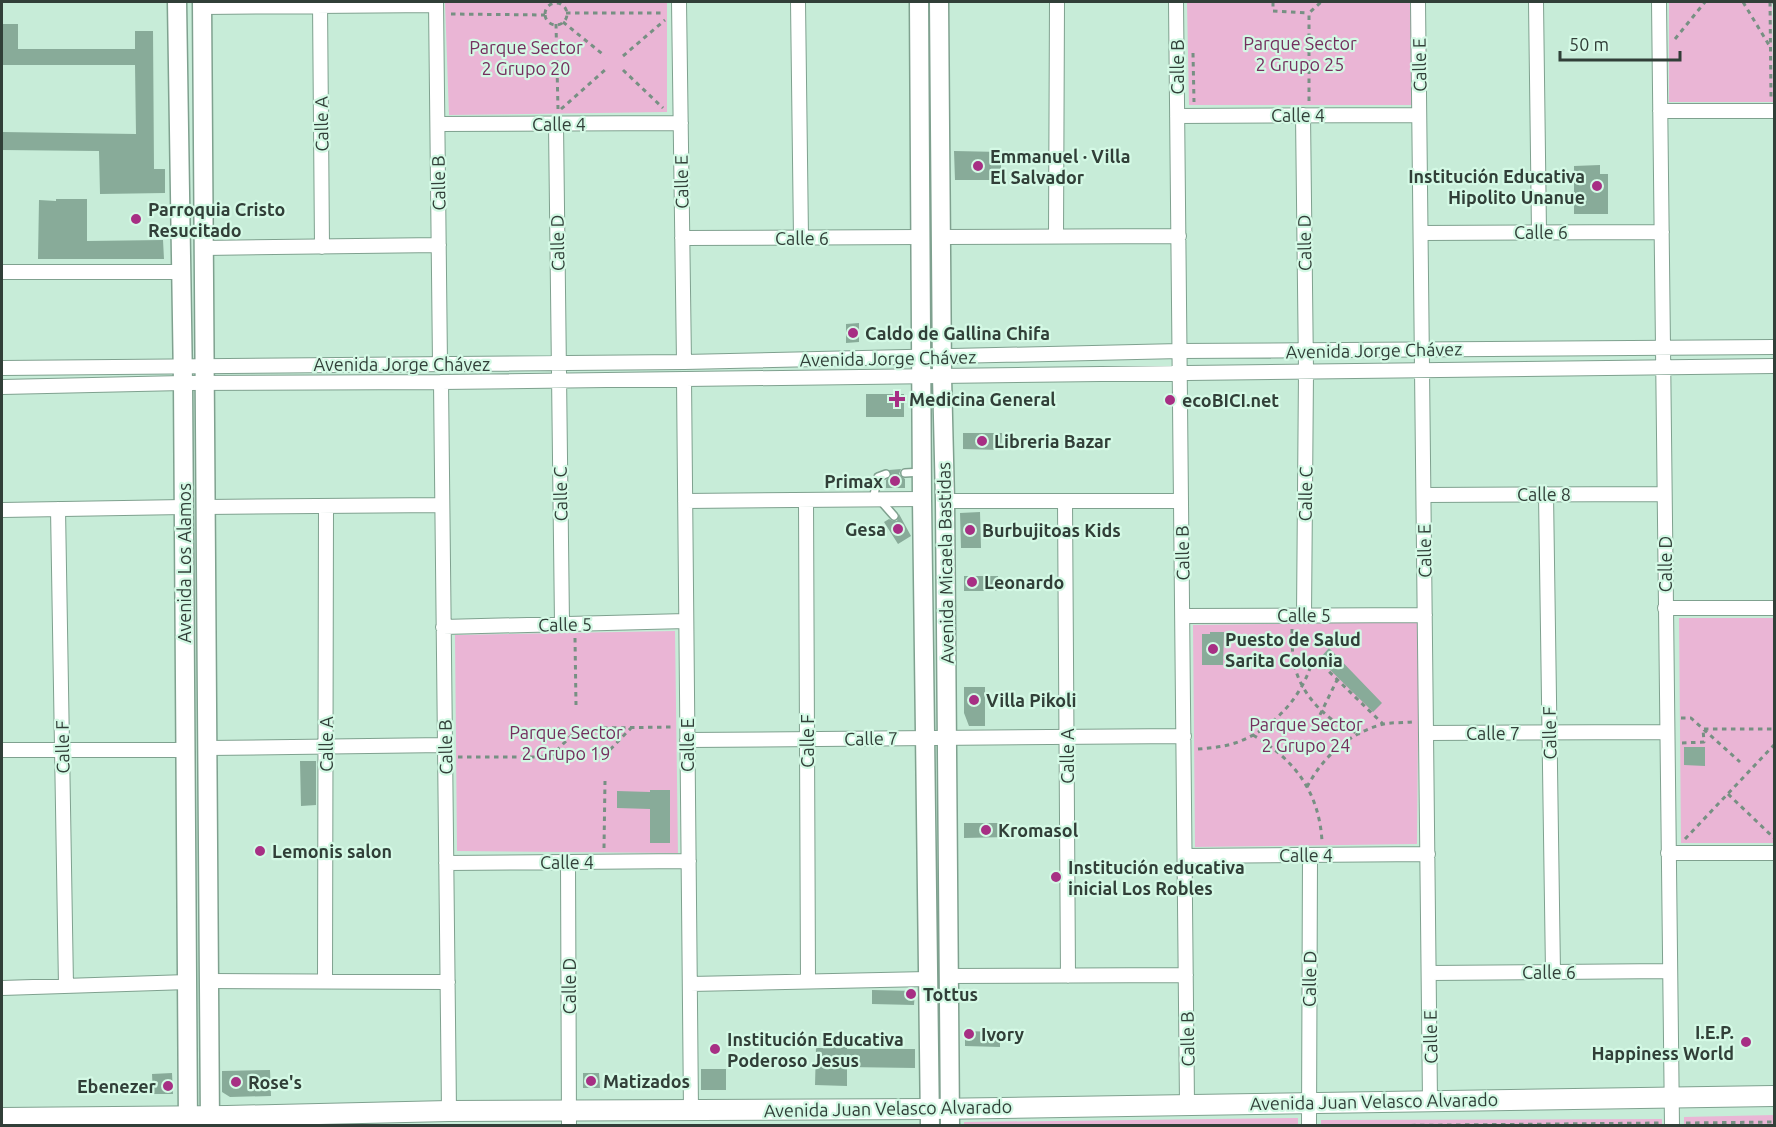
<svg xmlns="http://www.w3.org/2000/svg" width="1776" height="1127" font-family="Ubuntu,sans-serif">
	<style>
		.green { fill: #eab5d5 }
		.building { fill: #88ab99 }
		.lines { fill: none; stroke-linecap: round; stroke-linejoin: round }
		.service-casing { stroke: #7fa18f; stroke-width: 10 }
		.minor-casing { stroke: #7fa18f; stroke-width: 16 }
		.tertiary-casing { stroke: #7fa18f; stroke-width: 21 }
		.secondary-casing { stroke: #7fa18f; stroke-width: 22 }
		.path { stroke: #779083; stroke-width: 3; stroke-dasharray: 4.5 4.5; stroke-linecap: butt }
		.service { stroke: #fff; stroke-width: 7 }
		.minor { stroke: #fff; stroke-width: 14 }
		.tertiary { stroke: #fff; stroke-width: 18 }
		.secondary { stroke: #fff; stroke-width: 20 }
		.poi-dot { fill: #a72f84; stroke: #d4f9e5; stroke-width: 2 }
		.labels { text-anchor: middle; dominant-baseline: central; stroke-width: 4.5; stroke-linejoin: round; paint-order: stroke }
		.park-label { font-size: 18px; fill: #742f5e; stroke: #d4f9e5 }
		.street-label { font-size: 18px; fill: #313f38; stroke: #d4f9e5 }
		.poi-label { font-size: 18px; font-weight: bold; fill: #313f38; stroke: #d4f9e5; text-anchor: start }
	</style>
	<rect width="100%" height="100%" fill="#c7ecd8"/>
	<path class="green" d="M 445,2 L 667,2 L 667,112 L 449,115 Z
		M 1187,2 L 1411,2 L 1413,105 L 1189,105 Z
		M 1669,2 L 1772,2 L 1773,102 L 1669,102 Z
		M 1679,618 L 1774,618 L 1774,843 L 1681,843 Z
		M 1419,622 L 1417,844 L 1195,847 L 1193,625 Z
		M 675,631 L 678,853 L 457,851 L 455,635 Z
		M 1774,1115 L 1774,1125 L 1684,1125 L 1684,1117 Z
		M 1298,1118 L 1298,1126 L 964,1125 L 964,1122 Z
		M 1662,1119 L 1662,1126 L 1321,1125 L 1321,1120 Z"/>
	<path class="building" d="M 2,24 L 18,24 L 18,49 L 135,49 L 135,31 L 153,31 L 154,169 L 165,169 L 165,193 L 100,194 L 99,151 L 2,150 L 2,132 L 136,134 L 135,65 L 2,65 Z
		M 954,151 L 1001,152 L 1001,180 L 955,180 Z
		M 1600,165 L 1600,174 L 1608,174 L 1608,214 L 1574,214 L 1574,166 Z
		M 56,199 L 87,199 L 87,241 L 163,240 L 164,259 L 38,259 L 39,200 L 56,201 Z
		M 859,323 L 859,342 L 846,343 L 846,324 Z
		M 866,394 L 904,394 L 904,417 L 866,417 Z
		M 963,433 L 1002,433 L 1001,450 L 963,449 Z
		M 901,469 L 899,474 L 905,479 L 905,488 L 886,488 L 886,480 L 891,475 L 889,470 Z
		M 980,512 L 981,548 L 961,548 L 960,513 Z
		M 899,514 L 911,536 L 898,544 L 884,522 L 889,519 L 893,521 L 897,521 Z
		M 964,576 L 998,576 L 999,591 L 964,591 Z
		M 1210,632 L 1224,632 L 1223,665 L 1202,665 L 1202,634 L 1210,634 Z
		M 1329,648 L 1382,703 L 1373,712 L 1319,659 Z
		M 964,687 L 985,687 L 985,726 L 969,726 L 964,713 Z
		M 1684,747 L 1705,747 L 1705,766 L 1684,765 Z
		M 300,761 L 316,761 L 316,805 L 301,806 Z
		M 650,790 L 670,790 L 670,843 L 650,843 L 650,809 L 617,808 L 617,791 L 650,792 Z
		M 964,823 L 1008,823 L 1008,837 L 964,838 Z
		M 872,990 L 915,991 L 914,1005 L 872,1004 Z
		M 965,1031 L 1000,1032 L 1000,1047 L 965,1046 Z
		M 824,1043 L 847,1044 L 847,1049 L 915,1049 L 915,1068 L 847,1067 L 847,1086 L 815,1085 L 816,1048 L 824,1048 Z
		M 701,1069 L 726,1069 L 726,1090 L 701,1090 Z
		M 270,1070 L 271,1096 L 230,1097 L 222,1092 L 222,1071 Z
		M 172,1073 L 173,1094 L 153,1094 L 152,1074 Z
		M 583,1073 L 599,1073 L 600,1088 L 583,1088 Z"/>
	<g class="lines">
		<defs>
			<path id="service" d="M 905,473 L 922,472
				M 873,499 L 878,477 L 886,474
				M 880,500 L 894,516"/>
			<path id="minor" d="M 320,2 L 322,247
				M 436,2 L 440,364
				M 679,2 L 684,362
				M 798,2 L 801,238
				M 1176,2 L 1187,1104
				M 1418,2 L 1430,1101
				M 1536,2 L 1539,232
				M 1659,2 L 1672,1126
				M 202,7 L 436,5
				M 1660,111 L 1774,111
				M 1303,115 L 1306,372 L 1304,616
				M 1177,116 L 1419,115
				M 438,124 L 681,123
				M 556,124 L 562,624
				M 1421,233 L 1662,232
				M 1056,236 L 1057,2
				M 941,237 L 1179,236
				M 682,238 L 921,237
				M 204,248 L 439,245
				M 2,272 L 181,272
				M 2,368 L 684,362 L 1180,351 L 1774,347
				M 684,379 L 691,1110
				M 441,382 L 449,1111
				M 2,387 L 183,383 L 441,382 L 1774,366
				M 1546,494 L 1553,972
				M 1424,495 L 1664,494
				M 806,500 L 808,981
				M 685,501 L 922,499
				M 945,501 L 1181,501
				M 1065,501 L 1068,976
				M 205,507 L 442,505
				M 58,509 L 66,986
				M 2,510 L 184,507
				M 1665,608 L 1774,608
				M 1183,616 L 1425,615
				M 443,627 L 686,621
				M 1426,733 L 1667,732
				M 687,740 L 1184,736
				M 207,748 L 445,745
				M 2,750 L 186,750
				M 1668,853 L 1774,853
				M 1185,856 L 1428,854
				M 568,862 L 569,1126
				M 446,863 L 689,861
				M 1429,973 L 1669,971
				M 948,976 L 1186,975
				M 209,981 L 448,982
				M 325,982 L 326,506
				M 690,984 L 928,979
				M 2,988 L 188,982
				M 1309,1126 L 1310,855"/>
			<path id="tertiary" d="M 177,2 L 183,383 L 188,1126
				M 202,2 L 210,1126
				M 919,2 L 922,499 L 930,1126
				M 939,2 L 942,376 L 945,501 L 950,1126"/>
			<path id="secondary" d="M 2,1118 L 227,1116 L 449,1111 L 930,1109 L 1774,1096"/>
		</defs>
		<use href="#service" class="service-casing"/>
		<use href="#minor" class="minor-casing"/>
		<use href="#tertiary" class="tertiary-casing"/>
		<use href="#secondary" class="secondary-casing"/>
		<path class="path" d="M 1273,2 L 1273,11 L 1309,13
			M 1743,2 L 1769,45
			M 1770,2 L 1771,97
			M 1772,2 L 1774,2
			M545 14a11 11 0 1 1 22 0a11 11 0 1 1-22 0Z
			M 566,13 L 665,13
			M 451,14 L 545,15
			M 563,22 L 605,56
			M 556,24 L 558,109
			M 1675,39 L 1705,2
			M 1193,53 L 1194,102
			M 623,56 L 665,20
			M 623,70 L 663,108
			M 1309,101 L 1309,13 L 1321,2
			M 561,109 L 605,70
			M 1292,629 C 1292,640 1292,652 1294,663 C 1300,695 1329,724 1360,734
			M 575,638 L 576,705
			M 1681,718 L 1691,718 L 1740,762
			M 1316,723 L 1337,680
			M 603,728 L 673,727
			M 1253,735 C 1295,760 1319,792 1322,841
			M 1682,743 L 1704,742 L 1703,729 L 1774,729
			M 1198,749 C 1210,748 1223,747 1235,743 C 1260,735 1285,714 1299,691 C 1306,680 1310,669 1314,657 L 1383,724
			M 604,756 L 631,728
			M 458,757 L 576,757
			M 550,757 L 576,731
			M 1307,787 C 1322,758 1348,734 1380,725 C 1390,722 1402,723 1412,722
			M 1728,794 L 1774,838
			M 1685,839 L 1774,745
			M 604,848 L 605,781
			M 1686,1123 L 1774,1122
			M 1348,1126 L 1659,1123"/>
		<use href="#service" class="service"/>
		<use href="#minor" class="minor"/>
		<use href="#tertiary" class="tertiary"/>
		<use href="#secondary" class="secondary"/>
	</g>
	<g class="poi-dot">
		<circle cx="978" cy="166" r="6"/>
		<circle cx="1597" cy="186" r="6"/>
		<circle cx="136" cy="219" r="6"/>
		<circle cx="853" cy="333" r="6"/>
		<path d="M894 390h6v6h6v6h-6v6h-6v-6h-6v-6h6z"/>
		<circle cx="1170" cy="400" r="6"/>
		<circle cx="982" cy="441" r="6"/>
		<circle cx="895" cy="481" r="6"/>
		<circle cx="898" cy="529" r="6"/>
		<circle cx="970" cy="530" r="6"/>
		<circle cx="972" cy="582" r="6"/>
		<circle cx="1213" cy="649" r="6"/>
		<circle cx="974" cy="700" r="6"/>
		<circle cx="986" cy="830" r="6"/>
		<circle cx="260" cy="851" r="6"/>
		<circle cx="1056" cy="877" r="6"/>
		<circle cx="911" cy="994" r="6"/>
		<circle cx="969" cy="1034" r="6"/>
		<circle cx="1746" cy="1042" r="6"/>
		<circle cx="715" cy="1049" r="6"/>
		<circle cx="591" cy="1081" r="6"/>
		<circle cx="236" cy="1082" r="6"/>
		<circle cx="168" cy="1086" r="6"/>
	</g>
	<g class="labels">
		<g class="park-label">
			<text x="1300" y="43">Parque Sector<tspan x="1300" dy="21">2 Grupo 25</tspan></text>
			<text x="526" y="47">Parque Sector<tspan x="526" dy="21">2 Grupo 20</tspan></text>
			<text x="1306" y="724">Parque Sector<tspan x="1306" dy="21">2 Grupo 24</tspan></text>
			<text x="566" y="732">Parque Sector<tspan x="566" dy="21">2 Grupo 19</tspan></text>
		</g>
		<g class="street-label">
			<text transform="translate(1419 65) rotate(-91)">Calle E</text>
			<text transform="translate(1177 67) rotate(-90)">Calle B</text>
			<text x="1298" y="115">Calle 4</text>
			<text transform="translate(321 124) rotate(-91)">Calle A</text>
			<text x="559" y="124">Calle 4</text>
			<text transform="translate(681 182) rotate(-91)">Calle E</text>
			<text transform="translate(438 183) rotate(-91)">Calle B</text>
			<text x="1541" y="232">Calle 6</text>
			<text x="802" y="238">Calle 6</text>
			<text transform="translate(557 243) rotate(-91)">Calle D</text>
			<text transform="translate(1304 243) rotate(-91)">Calle D</text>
			<text transform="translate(1374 350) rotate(-1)">Avenida Jorge Chávez</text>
			<text transform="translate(888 358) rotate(-1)">Avenida Jorge Chávez</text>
			<text x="402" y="364">Avenida Jorge Chávez</text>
			<text transform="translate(560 494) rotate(-91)">Calle C</text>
			<text transform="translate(1305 494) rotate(-89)">Calle C</text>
			<text x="1544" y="494">Calle 8</text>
			<text transform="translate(1424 551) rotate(-91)">Calle E</text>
			<text transform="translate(1182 553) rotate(-91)">Calle B</text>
			<text transform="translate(184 563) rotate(-90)">Avenida Los Alamos</text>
			<text transform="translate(945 563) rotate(-91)">Avenida Micaela Bastidas</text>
			<text transform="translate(1665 564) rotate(-90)">Calle D</text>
			<text x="1304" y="615">Calle 5</text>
			<text transform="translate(565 624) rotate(-1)">Calle 5</text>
			<text x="1493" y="733">Calle 7</text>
			<text transform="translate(1549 733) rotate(-91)">Calle F</text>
			<text transform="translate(871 738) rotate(-1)">Calle 7</text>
			<text transform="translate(807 741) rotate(-90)">Calle F</text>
			<text transform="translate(326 744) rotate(-90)">Calle A</text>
			<text transform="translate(687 745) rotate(-90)">Calle E</text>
			<text transform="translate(62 747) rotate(-91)">Calle F</text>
			<text transform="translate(445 747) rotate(-91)">Calle B</text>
			<text transform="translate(1067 756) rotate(-90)">Calle A</text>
			<text x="1306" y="855">Calle 4</text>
			<text x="567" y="862">Calle 4</text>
			<text x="1549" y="972">Calle 6</text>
			<text transform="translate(1309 979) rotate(-89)">Calle D</text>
			<text transform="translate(569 986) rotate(-90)">Calle D</text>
			<text transform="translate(1430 1037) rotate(-91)">Calle E</text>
			<text transform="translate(1187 1039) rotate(-91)">Calle B</text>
			<text transform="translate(1374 1101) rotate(-1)">Avenida Juan Velasco Alvarado</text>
			<text transform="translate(888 1108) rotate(-1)">Avenida Juan Velasco Alvarado</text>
		</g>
		<g class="poi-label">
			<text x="990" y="156">Emmanuel · Villa<tspan x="990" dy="21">El Salvador</tspan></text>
			<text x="1585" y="176" text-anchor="end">Institución Educativa<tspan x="1585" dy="21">Hipolito Unanue</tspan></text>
			<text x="148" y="209">Parroquia Cristo<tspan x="148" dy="21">Resucitado</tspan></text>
			<text x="865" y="333">Caldo de Gallina Chifa</text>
			<text x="909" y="399">Medicina General</text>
			<text x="1182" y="400">ecoBICI.net</text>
			<text x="994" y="441">Libreria Bazar</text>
			<text x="883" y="481" text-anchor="end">Primax</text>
			<text x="886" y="529" text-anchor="end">Gesa</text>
			<text x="982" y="530">Burbujitoas Kids</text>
			<text x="984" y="582">Leonardo</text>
			<text x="1225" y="639">Puesto de Salud<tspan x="1225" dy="21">Sarita Colonia</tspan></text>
			<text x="986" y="700">Villa Pikoli</text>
			<text x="998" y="830">Kromasol</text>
			<text x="272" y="851">Lemonis salon</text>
			<text x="1068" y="867">Institución educativa<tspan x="1068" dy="21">inicial Los Robles</tspan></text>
			<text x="923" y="994">Tottus</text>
			<text x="1734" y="1032" text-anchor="end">I.E.P.<tspan x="1734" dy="21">Happiness World</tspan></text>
			<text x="981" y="1034">Ivory</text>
			<text x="727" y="1039">Institución Educativa<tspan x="727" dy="21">Poderoso Jesus</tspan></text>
			<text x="603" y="1081">Matizados</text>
			<text x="248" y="1082">Rose's</text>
			<text x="156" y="1086" text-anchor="end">Ebenezer</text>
		</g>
	</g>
	<rect width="1776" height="1127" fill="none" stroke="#313f38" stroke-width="6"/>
	<path d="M1560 51v9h120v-9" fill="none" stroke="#313f38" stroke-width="3"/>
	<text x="1569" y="51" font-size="18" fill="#313f38" stroke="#d4f9e5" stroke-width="4.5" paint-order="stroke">50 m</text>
</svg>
